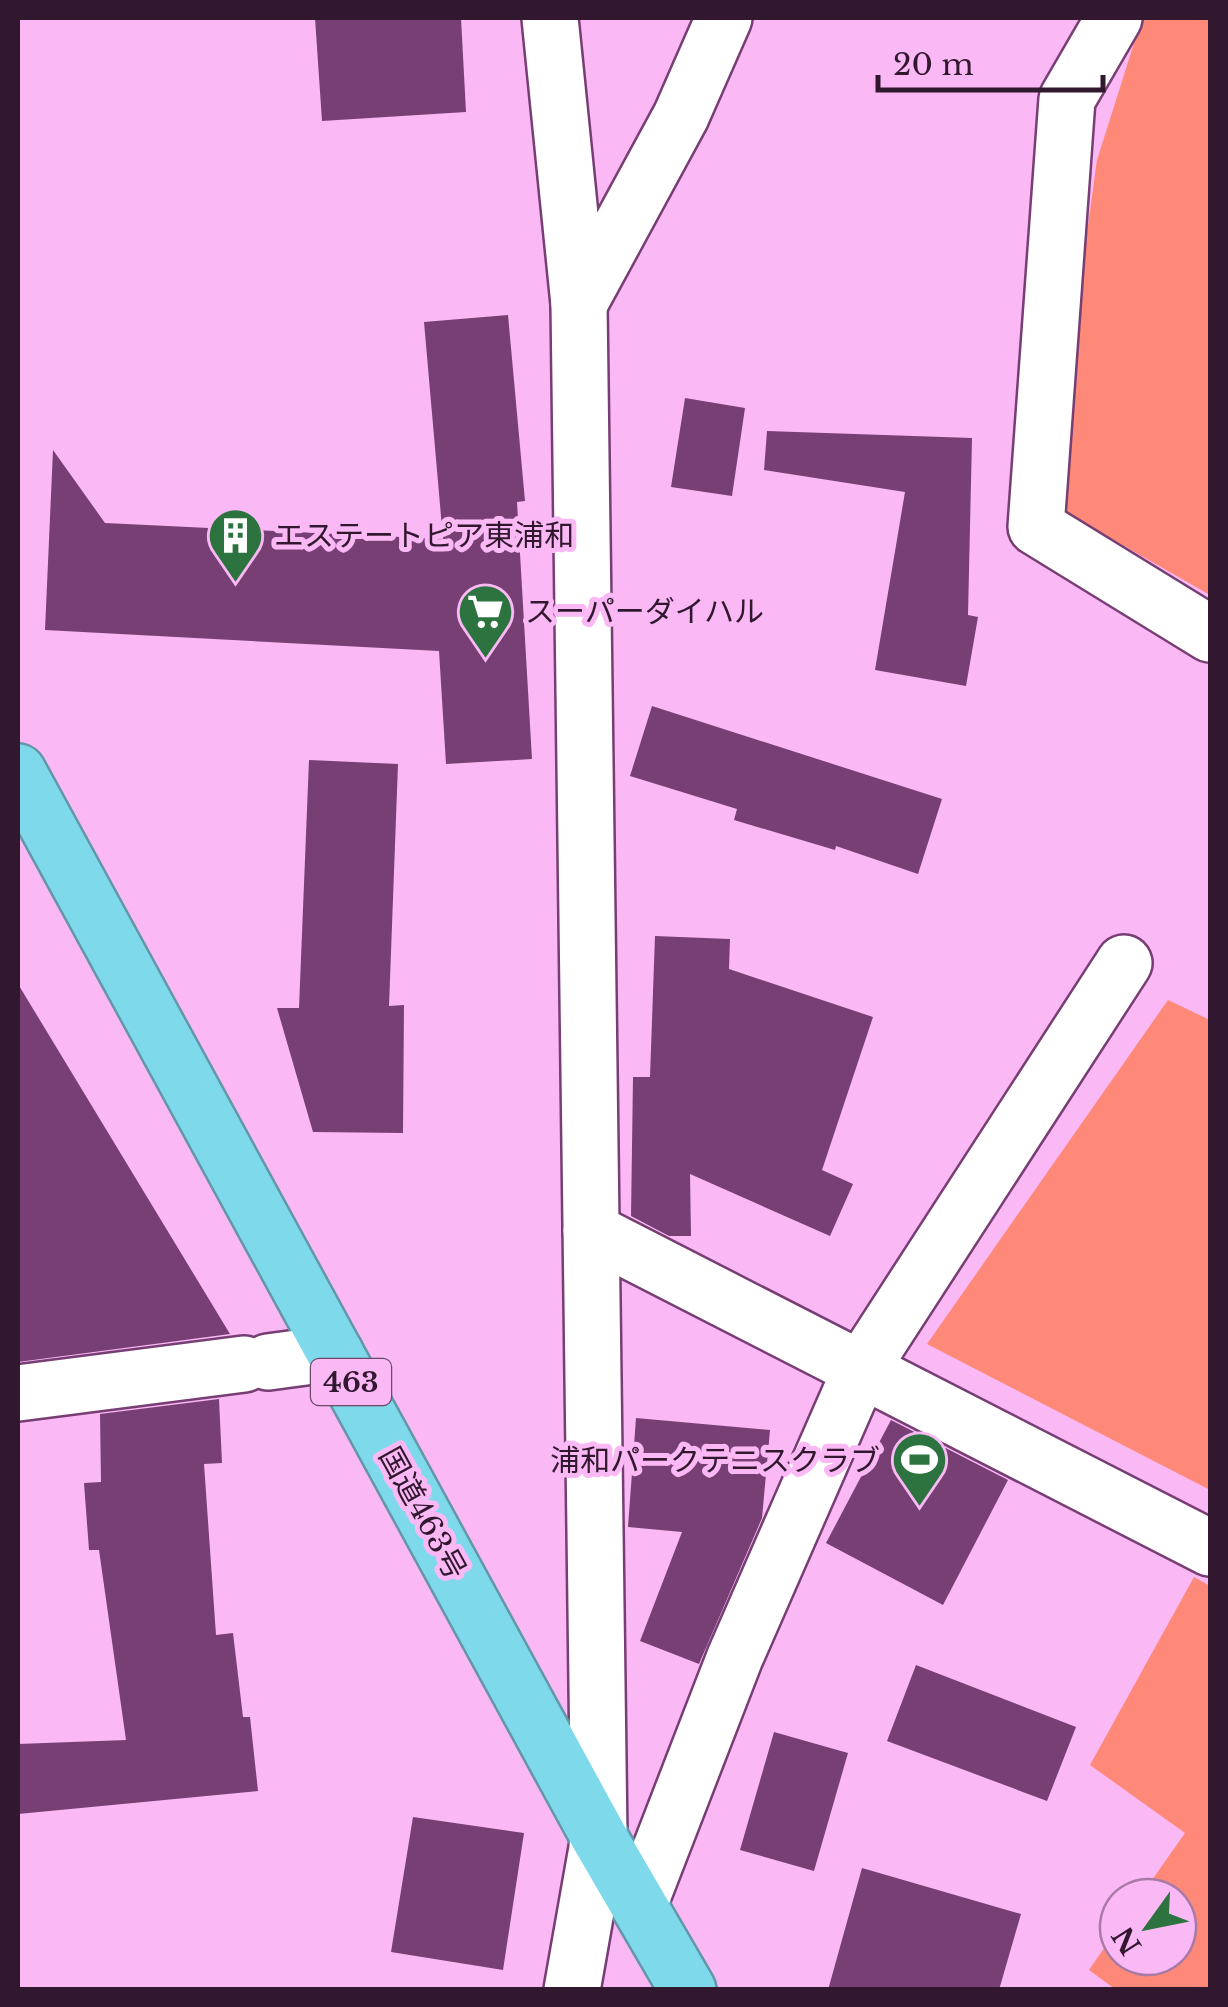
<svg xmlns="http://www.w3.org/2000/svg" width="1228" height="2007" font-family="'Libre Baskerville','Noto Sans JP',serif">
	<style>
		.green { fill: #fe8978 }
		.building { fill: #773f74 }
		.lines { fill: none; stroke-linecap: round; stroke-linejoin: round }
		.street-casing { stroke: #773e73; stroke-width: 60 }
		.secondary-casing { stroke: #773e73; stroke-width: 60 }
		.highway-casing { stroke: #6396a9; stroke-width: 60 }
		.street { stroke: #fff; stroke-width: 55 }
		.secondary { stroke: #fff; stroke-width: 55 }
		.highway { stroke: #7edaea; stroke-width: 55 }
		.labels { text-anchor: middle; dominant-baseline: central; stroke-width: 10; stroke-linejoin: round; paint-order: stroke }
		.shield { fill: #fab9f5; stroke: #6d486a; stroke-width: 2.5 }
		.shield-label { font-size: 28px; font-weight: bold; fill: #31182f }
		.poi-label { font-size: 30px; fill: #31182f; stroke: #fab9f5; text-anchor: start }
		.street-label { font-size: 30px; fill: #31182f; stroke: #fab9f5 }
	</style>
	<rect width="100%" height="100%" fill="#fab9f5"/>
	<path class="green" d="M 1142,18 L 1210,18 L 1210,595 L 1070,515 L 1052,489 L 1097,160 Z
		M 1168,1000 L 1210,1020 L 1210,1490 L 927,1344 Z
		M 1194,1577 L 1210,1586 L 1210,1989 L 1115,1989 L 1089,1970 L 1118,1928 L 1118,1957 L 1178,1957 L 1178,1897 L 1140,1897 L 1185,1833 L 1090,1765 Z"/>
	<path class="building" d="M 315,18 L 461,18 L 466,112 L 322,121 Z
		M 508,315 L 525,501 L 517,502 L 532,759 L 446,764 L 439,651 L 45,630 L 53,450 L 105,523 L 443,539 L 424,322 Z
		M 685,398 L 745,408 L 732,496 L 671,487 Z
		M 767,431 L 972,438 L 968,615 L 978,617 L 966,686 L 875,670 L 905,492 L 764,470 Z
		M 652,706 L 942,799 L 918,874 L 836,846 L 835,850 L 734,820 L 737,809 L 630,776 Z
		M 309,760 L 398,764 L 389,1006 L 404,1005 L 403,1133 L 313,1132 L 277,1008 L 299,1008 Z
		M 655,936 L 730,939 L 729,969 L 873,1017 L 822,1170 L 853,1184 L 830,1236 L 690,1174 L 691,1236 L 669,1236 L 631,1216 L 633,1077 L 650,1077 Z
		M 18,984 L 230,1334 L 18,1362 Z
		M 219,1399 L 222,1463 L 204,1464 L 216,1635 L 233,1633 L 243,1717 L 250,1717 L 258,1791 L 18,1814 L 18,1744 L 126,1740 L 99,1550 L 89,1550 L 84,1483 L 101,1482 L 100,1414 Z
		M 636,1418 L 770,1430 L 762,1518 L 699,1664 L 640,1641 L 682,1532 L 628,1527 Z
		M 891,1420 L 1008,1480 L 943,1605 L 826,1543 Z
		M 916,1665 L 1076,1727 L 1047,1801 L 887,1741 Z
		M 774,1732 L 848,1753 L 814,1871 L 740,1850 Z
		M 413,1817 L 524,1833 L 503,1970 L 391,1952 Z
		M 862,1868 L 1021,1914 L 999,1990 L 828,1990 Z"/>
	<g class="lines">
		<defs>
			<path id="street" d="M 550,18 L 579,304
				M 1114,18 L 1067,99 L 1036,527 L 1210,634
				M 579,304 L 681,116 L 724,18
				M 591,1231 L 1210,1548
				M 268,1362 L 335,1353
				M 18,1393 L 244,1364
				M 639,1905 L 735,1657 L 861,1369 L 1124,963"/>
			<path id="secondary" d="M 572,1990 L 599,1837 L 579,304"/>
			<path id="highway" d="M 18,772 L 599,1837 L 688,1990"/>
		</defs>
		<use href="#street" class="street-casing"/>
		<use href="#secondary" class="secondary-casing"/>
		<use href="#highway" class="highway-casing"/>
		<use href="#street" class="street"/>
		<use href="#secondary" class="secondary"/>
		<use href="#highway" class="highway"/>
	</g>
	<defs>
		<symbol id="building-pin" viewBox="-11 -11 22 30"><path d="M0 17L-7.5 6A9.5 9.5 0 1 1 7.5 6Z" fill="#2d733f" stroke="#fab9f5"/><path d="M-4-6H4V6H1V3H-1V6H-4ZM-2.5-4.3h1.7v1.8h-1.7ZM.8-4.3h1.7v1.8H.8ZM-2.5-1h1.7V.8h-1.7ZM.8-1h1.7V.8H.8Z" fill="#fff"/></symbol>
		<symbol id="supermarket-pin" viewBox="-11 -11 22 30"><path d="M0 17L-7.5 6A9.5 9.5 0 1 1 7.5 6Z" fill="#2d733f" stroke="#fab9f5"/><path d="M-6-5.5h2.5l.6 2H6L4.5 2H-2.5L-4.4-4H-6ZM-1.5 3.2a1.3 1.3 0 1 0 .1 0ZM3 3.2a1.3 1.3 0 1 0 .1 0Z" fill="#fff"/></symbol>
		<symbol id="stadium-pin" viewBox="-11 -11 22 30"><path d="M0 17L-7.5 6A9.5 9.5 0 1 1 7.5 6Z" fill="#2d733f" stroke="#fab9f5"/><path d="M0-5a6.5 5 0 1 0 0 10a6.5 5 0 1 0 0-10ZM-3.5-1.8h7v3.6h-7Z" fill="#fff"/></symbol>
	</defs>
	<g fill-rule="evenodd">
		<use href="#building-pin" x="204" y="504" width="63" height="86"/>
		<use href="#supermarket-pin" x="454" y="580" width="63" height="86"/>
		<use href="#stadium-pin" x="888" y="1428" width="63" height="86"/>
	</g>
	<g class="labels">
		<rect class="shield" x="311" y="1359" width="80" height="46" rx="8"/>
		<g class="shield-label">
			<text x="351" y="1382">463</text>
		</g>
		<g class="poi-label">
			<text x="274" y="535">エステートピア東浦和</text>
			<text x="525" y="611">スーパーダイハル</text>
			<text x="880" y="1460" text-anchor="end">浦和パークテニスクラブ</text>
		</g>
		<g class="street-label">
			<text transform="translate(423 1513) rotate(61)">国道463号</text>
		</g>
	</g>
	<rect width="1228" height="2007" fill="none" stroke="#31182f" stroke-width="40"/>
	<g transform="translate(1148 1927) rotate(237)"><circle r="48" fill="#fab9f5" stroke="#aa79a6" stroke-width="2.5"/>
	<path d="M0-8L18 38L0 25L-18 38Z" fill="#2d733f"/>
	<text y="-15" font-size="28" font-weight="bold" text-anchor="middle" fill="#31182f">N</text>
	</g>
	<path d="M878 75v15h225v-15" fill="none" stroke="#31182f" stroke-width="5"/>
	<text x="893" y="75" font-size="30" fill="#31182f" stroke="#fab9f5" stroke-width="8" paint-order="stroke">20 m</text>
</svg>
